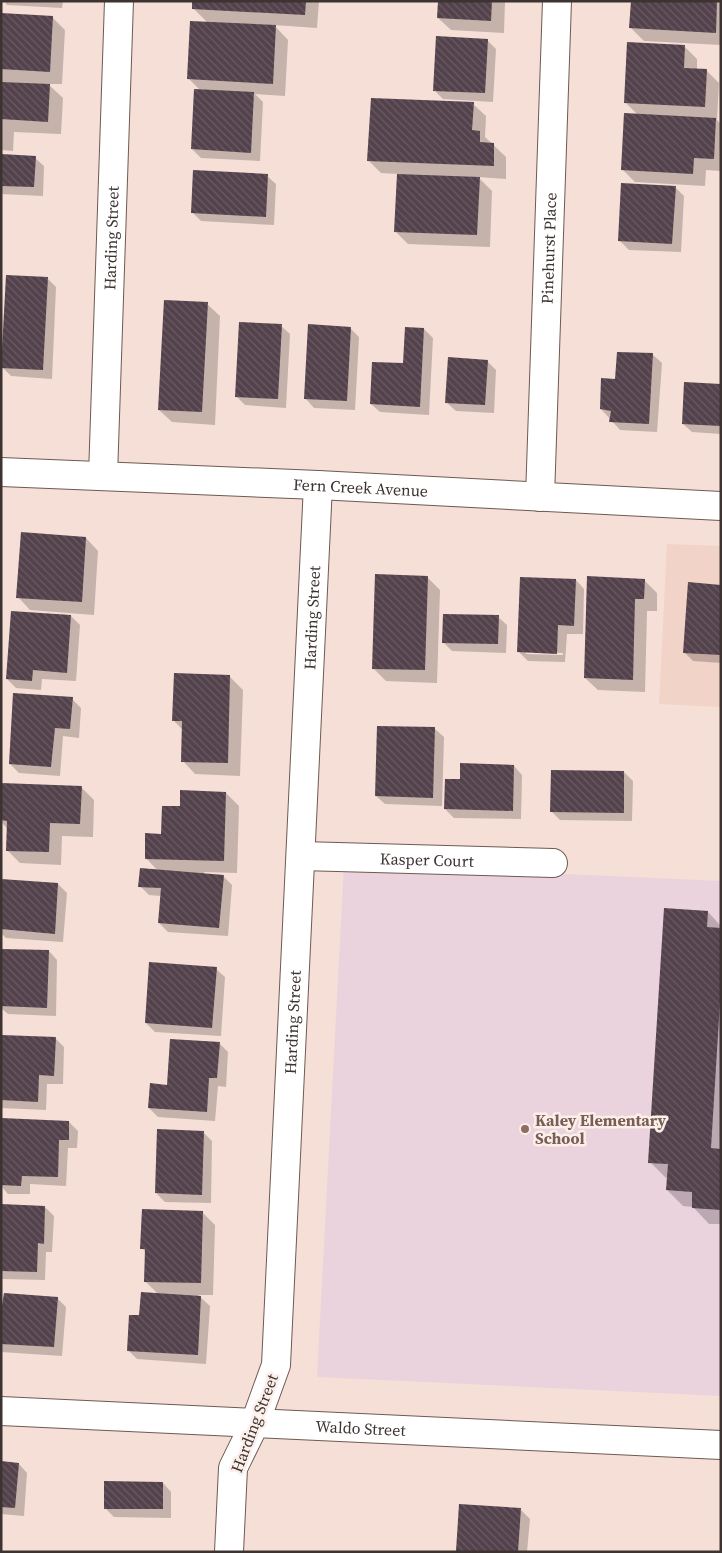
<svg xmlns="http://www.w3.org/2000/svg" width="722" height="1553" font-family="'Source Serif 4',serif">
	<style>
		.built { fill: #f2d3c7 }
		.education { fill: #ebd3dd }
		.shadow { fill: #0003; fill-rule: evenodd }
		.building { fill: url(#building-back-hatch) }
		.lines { fill: none; stroke-linecap: round; stroke-linejoin: round }
		.minor-casing { stroke: #6d5a52; stroke-width: 30 }
		.minor { stroke: #fff; stroke-width: 28 }
		.education-dot { fill: #8d6e63; stroke: #fceee9; stroke-width: 2 }
		.labels { text-anchor: middle; dominant-baseline: central; stroke-width: 5; stroke-linejoin: round; paint-order: stroke }
		.street-label { font-size: 16px; fill: #3d3431; stroke: #fceee9 }
		.education-label { font-size: 16px; font-weight: bold; fill: #785e54; stroke: #fceee9; text-anchor: start }
	</style>
	<defs>
		<pattern id="building-back-hatch" width="6" height="6" patternUnits="userSpaceOnUse" patternTransform="scale(1.25)"><rect width="6" height="6" fill="#53414b"/><path d="M-1 5l2 2M0 0l6 6M5-1l2 2" fill="none" stroke="#6a5b63"/></pattern>
	</defs>
	<rect width="100%" height="100%" fill="#f6dfd6"/>
	<path class="built" d="M 667,544 L 721,546 L 721,707 L 659,704 Z"/>
	<path class="education" d="M 344,864 L 721,881 L 721,1396 L 317,1377 Z"/>
	<path class="shadow" d="M 4,1 L 63,1 L 62,8 L 7,5 Z
		M 193,1 L 319,1 L 317,28 L 274,25 L 288,40 L 285,96 L 255,94 L 263,102 L 260,161 L 201,158 L 192,149 L 201,91 L 189,79 L 208,23 L 193,8 Z
		M 439,1 L 505,1 L 504,33 L 451,30 L 438,18 Z
		M 632,1 L 721,1 L 721,45 L 644,41 L 631,28 Z
		M 1,15 L 52,17 L 65,30 L 62,84 L 48,84 L 63,98 L 61,134 L 14,132 L 13,151 L 1,150 Z
		M 487,40 L 496,49 L 493,102 L 443,99 L 434,90 Z
		M 684,46 L 697,59 L 697,70 L 706,70 L 719,83 L 717,120 L 721,124 L 721,171 L 706,170 L 705,186 L 635,182 L 622,169 L 638,115 L 625,102 Z
		M 473,104 L 486,116 L 485,137 L 506,157 L 506,179 L 478,177 L 492,191 L 490,247 L 408,244 L 395,231 L 398,174 L 381,173 L 368,160 Z
		M 1,156 L 35,158 L 44,166 L 43,196 L 1,194 Z
		M 267,176 L 276,184 L 274,225 L 201,221 L 192,212 Z
		M 675,187 L 684,196 L 681,252 L 629,250 L 620,241 Z
		M 47,278 L 56,287 L 52,379 L 11,376 L 2,367 Z
		M 207,304 L 220,316 L 215,425 L 172,422 L 159,410 Z
		M 281,326 L 290,334 L 286,408 L 245,405 L 236,396 Z
		M 350,328 L 359,337 L 355,410 L 314,408 L 306,399 Z
		M 424,329 L 433,338 L 429,415 L 380,412 L 371,404 L 404,365 Z
		M 653,355 L 662,363 L 657,432 L 620,430 L 601,409 L 616,381 Z
		M 487,361 L 496,370 L 494,413 L 456,411 L 447,403 Z
		M 721,385 L 721,434 L 692,432 L 683,424 Z
		M 86,538 L 98,551 L 94,615 L 30,610 L 18,597 Z
		M 427,577 L 440,590 L 437,683 L 386,681 L 373,668 Z
		M 576,580 L 584,589 L 583,634 L 567,634 L 565,662 L 528,661 L 519,652 ZM 526,651 L 563,653 L 563,655 L 526,654 Z
		M 644,580 L 657,593 L 657,611 L 647,611 L 645,692 L 598,690 L 585,678 Z
		M 721,586 L 721,663 L 693,661 L 684,652 Z
		M 71,616 L 80,625 L 76,681 L 42,679 L 41,690 L 16,688 L 7,679 Z
		M 498,617 L 507,625 L 506,653 L 452,651 L 443,642 Z
		M 230,677 L 243,690 L 240,776 L 195,774 L 183,761 L 183,730 L 173,720 Z
		M 72,699 L 81,708 L 79,738 L 63,736 L 60,776 L 19,773 L 10,764 Z
		M 435,729 L 444,737 L 442,806 L 385,804 L 376,796 Z
		M 514,766 L 522,775 L 521,819 L 454,818 L 445,809 L 461,781 Z
		M 624,772 L 633,781 L 632,821 L 560,820 L 551,811 Z
		M 1,784 L 81,787 L 94,800 L 93,837 L 62,836 L 61,865 L 20,863 L 7,850 L 8,829 L 1,822 Z
		M 226,793 L 239,806 L 237,873 L 204,872 L 204,874 L 223,876 L 232,885 L 228,936 L 168,932 L 159,923 L 161,896 L 149,895 L 140,886 L 158,871 L 146,858 L 181,807 Z
		M 1,880 L 58,884 L 67,893 L 63,942 L 6,938 L 1,933 Z
		M 708,912 L 721,926 L 721,1224 L 709,1224 L 693,1207 L 683,1206 L 667,1190 L 668,1178 L 666,1178 L 650,1162 Z
		M 1,950 L 49,951 L 57,960 L 56,1016 L 8,1014 L 1,1008 Z
		M 216,969 L 225,977 L 221,1036 L 155,1032 L 146,1023 Z
		M 1,1036 L 55,1038 L 64,1047 L 63,1084 L 47,1084 L 46,1110 L 1,1108 Z
		M 219,1043 L 228,1052 L 226,1087 L 218,1086 L 215,1121 L 158,1117 L 149,1108 L 168,1086 Z
		M 69,1122 L 78,1131 L 77,1148 L 68,1148 L 66,1186 L 30,1184 L 30,1194 L 8,1194 L 1,1186 L 1,1140 Z
		M 203,1132 L 212,1141 L 211,1203 L 165,1202 L 156,1193 Z
		M 1,1205 L 45,1207 L 54,1216 L 52,1252 L 46,1252 L 45,1280 L 1,1279 Z
		M 202,1212 L 215,1225 L 213,1295 L 198,1295 L 210,1306 L 206,1364 L 137,1359 L 128,1350 L 140,1317 L 159,1295 L 145,1281 L 146,1253 L 142,1248 Z
		M 57,1298 L 66,1307 L 62,1356 L 1,1352 L 1,1314 Z
		M 1,1462 L 19,1464 L 27,1473 L 24,1516 L 1,1514 Z
		M 163,1483 L 171,1492 L 171,1518 L 114,1517 L 105,1508 Z
		M 521,1510 L 530,1519 L 527,1552 L 459,1552 L 457,1550 Z"/>
	<path class="building" d="M 192,1 L 306,1 L 305,15 L 192,9 Z
		M 438,1 L 492,1 L 491,21 L 437,18 Z
		M 631,1 L 717,1 L 716,33 L 629,28 Z
		M 1,13 L 53,16 L 50,72 L 1,69 Z
		M 190,21 L 276,25 L 273,84 L 187,79 Z
		M 436,36 L 488,39 L 485,93 L 433,91 Z
		M 627,42 L 685,45 L 684,68 L 707,69 L 705,107 L 624,103 Z
		M 1,82 L 50,84 L 48,122 L 1,119 Z
		M 194,89 L 254,92 L 251,153 L 191,149 Z
		M 371,98 L 474,102 L 472,130 L 480,131 L 480,142 L 494,143 L 494,166 L 367,161 Z
		M 624,113 L 716,118 L 714,159 L 694,158 L 693,174 L 621,170 Z
		M 1,154 L 36,156 L 34,187 L 1,186 Z
		M 193,170 L 268,174 L 266,217 L 191,213 Z
		M 397,174 L 480,177 L 477,235 L 394,232 Z
		M 621,183 L 676,186 L 672,244 L 618,241 Z
		M 6,275 L 48,277 L 43,370 L 1,368 Z
		M 164,300 L 208,302 L 202,412 L 158,410 Z
		M 239,322 L 282,324 L 278,399 L 235,397 Z
		M 308,324 L 351,327 L 347,401 L 304,399 Z
		M 405,327 L 424,328 L 420,407 L 370,404 L 372,362 L 403,363 Z
		M 617,352 L 653,353 L 649,424 L 609,422 L 611,411 L 600,409 L 601,378 L 615,379 Z
		M 448,357 L 488,360 L 485,405 L 445,403 Z
		M 684,382 L 721,384 L 721,426 L 682,424 Z
		M 21,532 L 86,537 L 82,602 L 16,598 Z
		M 375,574 L 428,576 L 425,670 L 372,669 Z
		M 587,576 L 645,579 L 644,599 L 635,599 L 633,680 L 584,678 Z
		M 520,577 L 576,579 L 574,626 L 558,625 L 557,654 L 517,652 Z
		M 688,582 L 721,585 L 721,655 L 683,653 Z
		M 11,611 L 71,615 L 67,673 L 33,670 L 32,681 L 6,679 Z
		M 443,614 L 499,615 L 498,644 L 442,643 Z
		M 174,673 L 230,675 L 228,763 L 181,762 L 182,721 L 172,721 Z
		M 13,693 L 73,697 L 70,729 L 55,728 L 51,767 L 9,764 Z
		M 377,726 L 435,727 L 433,798 L 375,796 Z
		M 460,763 L 514,765 L 513,811 L 444,809 L 445,779 L 460,779 Z
		M 551,770 L 624,771 L 624,813 L 550,812 Z
		M 1,783 L 82,786 L 80,824 L 50,823 L 49,852 L 6,851 L 7,821 L 1,820 Z
		M 180,790 L 226,792 L 224,861 L 145,859 L 145,833 L 161,834 L 162,806 L 180,806 Z
		M 140,868 L 224,875 L 219,928 L 158,923 L 161,888 L 138,887 Z
		M 1,879 L 58,883 L 55,934 L 1,929 Z
		M 664,908 L 708,911 L 707,927 L 721,928 L 721,986 L 711,1148 L 721,1149 L 721,1210 L 692,1208 L 692,1192 L 666,1190 L 668,1164 L 648,1163 Z
		M 1,949 L 49,950 L 47,1008 L 1,1006 Z
		M 149,962 L 217,967 L 212,1028 L 145,1023 Z
		M 1,1035 L 56,1037 L 54,1076 L 39,1075 L 38,1102 L 1,1100 Z
		M 170,1039 L 220,1042 L 217,1078 L 209,1078 L 207,1112 L 148,1108 L 150,1083 L 167,1085 Z
		M 1,1118 L 69,1121 L 69,1140 L 59,1140 L 58,1177 L 22,1176 L 21,1186 L 1,1185 Z
		M 157,1129 L 204,1131 L 202,1195 L 155,1193 Z
		M 1,1204 L 45,1206 L 44,1244 L 38,1243 L 37,1272 L 1,1271 Z
		M 142,1209 L 203,1211 L 201,1283 L 144,1282 L 145,1249 L 140,1249 Z
		M 141,1292 L 201,1296 L 198,1355 L 127,1351 L 129,1315 L 139,1315 Z
		M 4,1293 L 58,1297 L 54,1347 L 1,1344 L 1,1312 Z
		M 1,1461 L 19,1463 L 15,1508 L 1,1507 Z
		M 104,1481 L 163,1482 L 163,1509 L 104,1509 Z
		M 459,1504 L 521,1508 L 518,1552 L 456,1551 Z"/>
	<g class="lines">
		<defs>
			<g id="minor">
				<path id="s1" d="M 1,472 L 318,485 L 721,506"/>
				<path id="s2" d="M 103,476 L 119,1"/>
				<path id="s3" d="M 540,497 L 557,1"/>
				<path id="s4" d="M 301,856 L 553,863"/>
				<path id="s5" d="M 1,1411 L 721,1445"/>
				<path id="s6" d="M 229,1552 L 233,1468 L 255,1423 L 276,1365 L 318,485"/>
			</g>
		</defs>
		<use href="#minor" class="minor-casing"/>
		<use href="#minor" class="minor"/>
	</g>
	<circle class="education-dot" cx="525" cy="1129" r="5"/>
	<g class="labels">
		<g class="street-label">
			<text stroke="none"><textPath href="#s2" startOffset="238">Harding Street</textPath></text>
			<text stroke="none"><textPath href="#s3" startOffset="249">Pinehurst Place</textPath></text>
			<text stroke="none"><textPath href="#s1" startOffset="360">Fern Creek Avenue</textPath></text>
			<text stroke="none"><textPath href="#s6" startOffset="944">Harding Street</textPath></text>
			<text stroke="none"><textPath href="#s4" startOffset="126">Kasper Court</textPath></text>
			<text stroke="none"><textPath href="#s6" startOffset="539">Harding Street</textPath></text>
			<text transform="translate(254 1423) rotate(-69)">Harding Street</text>
			<text stroke="none"><textPath href="#s5" startOffset="360">Waldo Street</textPath></text>
		</g>
		<g class="education-label">
			<text x="535" y="1120">Kaley Elementary<tspan x="535" dy="18">School</tspan></text>
		</g>
	</g>
	<rect width="722" height="1553" fill="none" stroke="#3d3431" stroke-width="5"/>
</svg>
